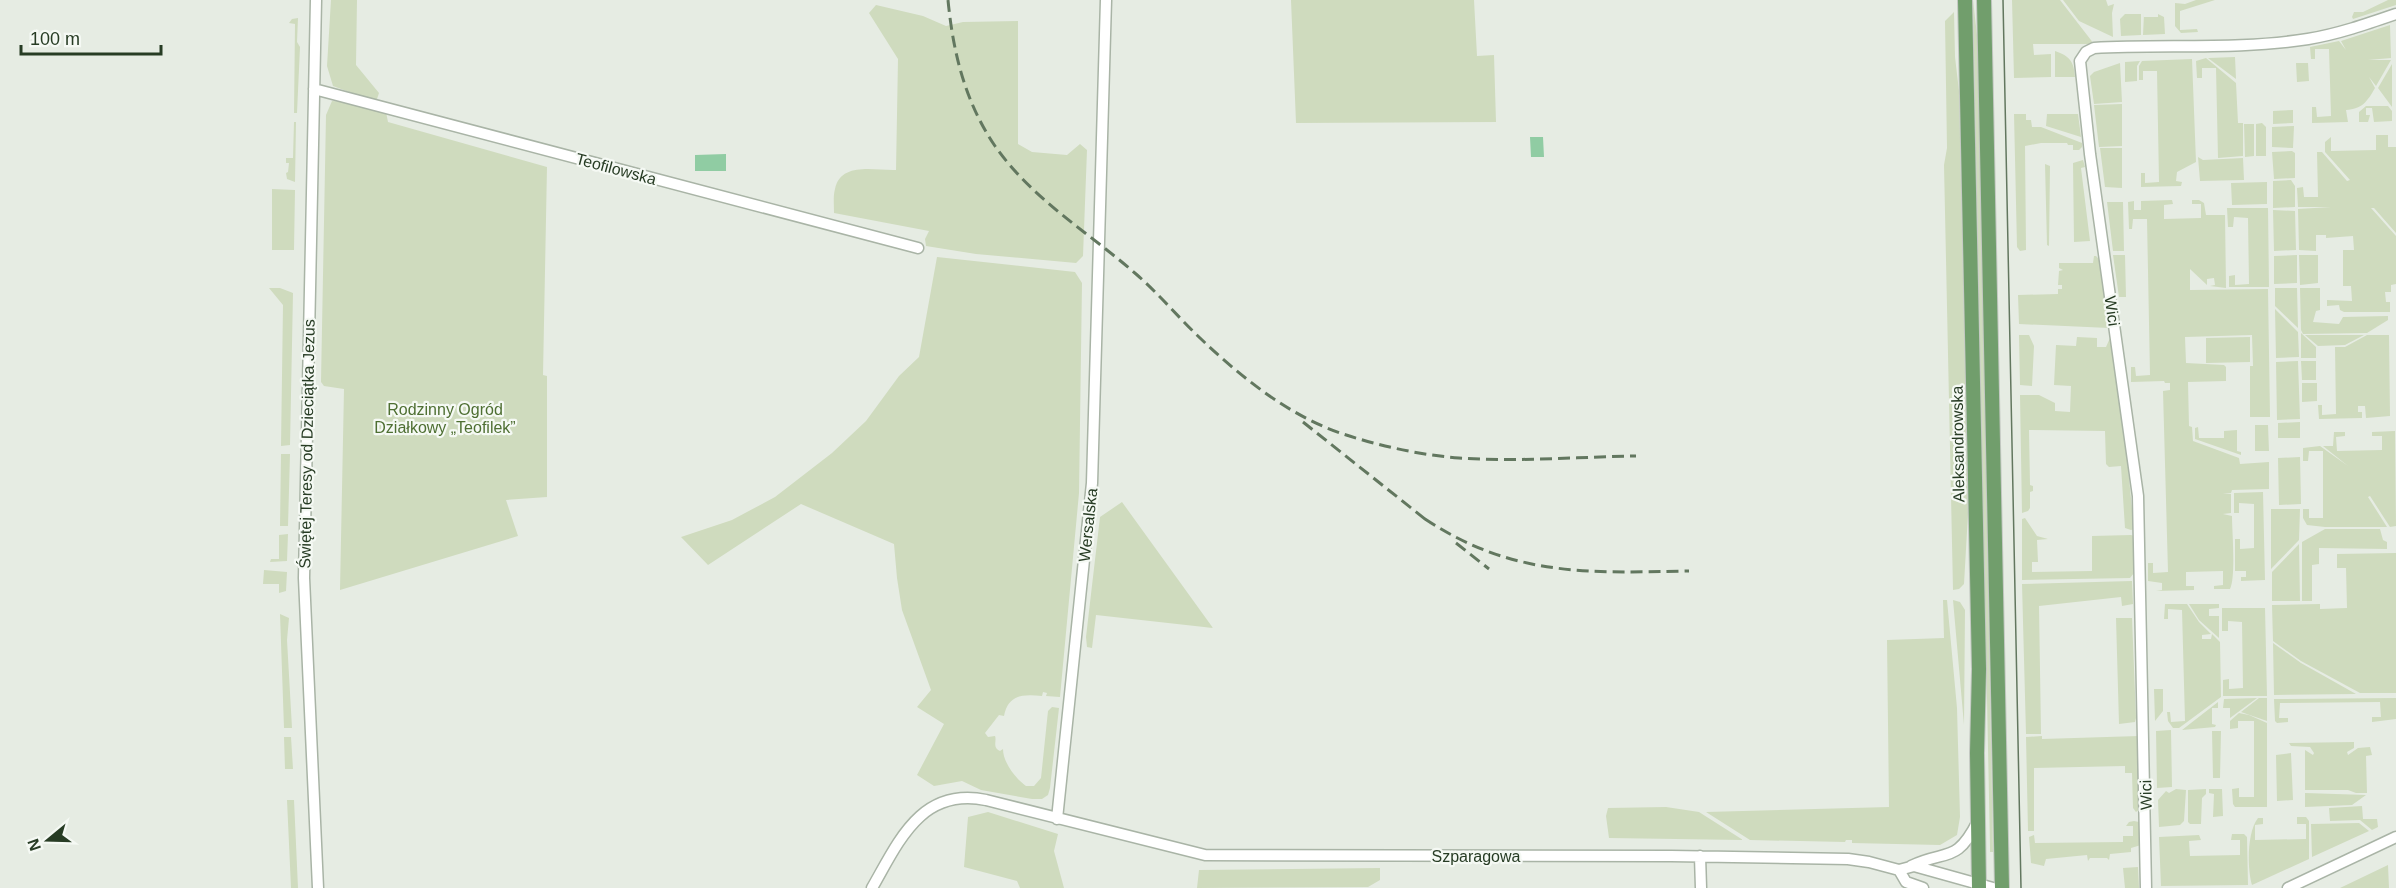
<svg xmlns="http://www.w3.org/2000/svg" width="2396" height="888" font-family="Helvetica,sans-serif">
	<style>
		.green { fill: #cfdbbe }
		.water { fill: #90cca3 }
		.lines { fill: none; stroke-linecap: round; stroke-linejoin: round }
		.minor-casing { stroke: #a9b4a6; stroke-width: 13 }
		.major-casing { stroke: #c3c8c2; stroke-width: 16 }
		.minor { stroke: #fff; stroke-width: 10 }
		.major { stroke: #719e6c; stroke-width: 14 }
		.tram { stroke: #62775f; stroke-width: 1.5 }
		.rail { stroke: #62775f; stroke-width: 3; stroke-dasharray: 12 6; stroke-linecap: butt }
		.labels { text-anchor: middle; dominant-baseline: central; stroke-width: 4.5; stroke-linejoin: round; paint-order: stroke }
		.street-label { font-size: 16px; fill: #273c24; stroke: #f5f9f4 }
		.park-label { font-size: 16px; fill: #4e6f32; stroke: #f5f9f4 }
	</style>
	<rect width="100%" height="100%" fill="#e6ece3"/>
	<path class="green" d="M 331,0 L 357,0 L 356,65 L 379,93 L 376,102 L 333,86 L 327,66 Z
		M 1291,0 L 1474,0 L 1477,56 L 1494,55 L 1496,122 L 1296,123 Z
		M 1973,0 L 1978,44 L 1993,852 L 1990,852 L 1990,847 Z
		M 2012,0 L 2060,0 L 2094,44 L 2033,44 L 2034,55 L 2051,54 L 2051,77 L 2014,78 Z
		M 2063,0 L 2106,0 L 2108,6 L 2114,4 L 2112,13 L 2113,37 L 2079,21 Z
		M 2196,0 L 2215,0 L 2180,11 L 2180,30 L 2197,29 L 2198,32 L 2181,33 L 2175,26 L 2175,3 L 2185,4 Z
		M 2388,0 L 2396,0 L 2396,5 L 2353,19 L 2352,17 L 2354,12 L 2363,12 Z
		M 876,5 L 923,16 L 946,26 L 963,22 L 1018,21 L 1018,144 L 1032,152 L 1067,155 L 1080,144 L 1087,150 L 1083,256 L 1076,263 L 976,254 L 926,246 L 925,239 L 929,231 L 834,213 C 834,205 833,196 835,189 C 841,161 876,171 896,170 L 898,59 L 869,13 Z
		M 1954,12 L 1955,57 L 1959,91 L 1968,514 L 1964,584 L 1959,589 L 1953,590 L 1944,165 L 1947,148 L 1945,21 Z
		M 2125,14 L 2141,14 L 2141,35 L 2121,36 L 2120,19 Z
		M 2144,14 L 2144,17 L 2158,17 L 2158,14 L 2164,17 L 2165,34 L 2143,35 Z
		M 298,18 L 297,42 L 300,47 L 297,113 L 294,113 L 295,24 L 289,23 L 292,19 Z
		M 2390,25 L 2391,58 L 2368,60 L 2391,60 L 2376,86 L 2369,77 L 2375,88 C 2367,102 2362,109 2346,110 L 2348,122 L 2312,123 L 2312,107 L 2316,107 L 2317,117 L 2331,116 L 2329,49 L 2315,49 L 2315,59 L 2311,59 L 2310,47 L 2339,41 L 2346,50 L 2341,41 Z
		M 2055,51 C 2070,56 2074,62 2075,77 L 2055,77 Z
		M 2235,57 L 2236,79 L 2208,58 L 2209,58 Z
		M 2206,58 L 2236,83 L 2238,123 L 2243,123 L 2243,156 L 2218,158 L 2216,68 L 2202,68 L 2202,78 L 2197,78 L 2196,61 Z
		M 2192,59 L 2196,162 L 2177,172 L 2176,181 L 2182,182 L 2181,186 L 2141,187 L 2141,173 L 2145,173 L 2145,183 L 2159,182 L 2157,71 L 2143,71 L 2143,80 L 2139,80 L 2139,66 L 2142,61 Z
		M 2140,61 L 2137,66 L 2137,81 L 2125,82 L 2125,62 Z
		M 2120,63 L 2122,102 L 2094,104 L 2090,76 L 2094,72 Z
		M 2296,63 L 2308,63 L 2309,81 L 2297,82 Z
		M 2392,64 L 2392,107 L 2378,88 Z
		M 332,101 L 348,102 L 386,112 L 388,122 L 547,167 L 543,375 L 547,376 L 547,497 L 506,500 L 518,536 L 340,590 L 344,389 L 324,386 L 321,382 L 326,115 Z
		M 2122,104 L 2122,146 L 2099,147 L 2094,105 Z
		M 2366,106 L 2388,106 L 2392,111 L 2392,121 L 2374,122 L 2372,108 L 2366,108 L 2366,115 L 2370,115 L 2368,122 L 2359,122 L 2359,112 Z
		M 2293,110 L 2293,123 L 2273,124 L 2273,111 Z
		M 2014,114 L 2026,114 L 2026,120 L 2031,120 L 2032,127 L 2041,127 L 2082,143 L 2082,147 L 2079,150 L 2073,150 L 2073,145 L 2068,145 L 2067,143 L 2041,143 L 2025,146 L 2026,250 L 2020,251 L 2017,247 Z
		M 2047,114 L 2078,114 L 2081,137 L 2046,126 Z
		M 294,122 L 296,122 L 295,182 L 287,179 L 286,173 L 288,172 L 289,163 L 286,163 L 286,158 L 293,158 Z
		M 2262,123 L 2266,127 L 2266,156 L 2256,156 L 2256,124 Z
		M 2244,124 L 2254,124 L 2254,156 L 2245,157 Z
		M 2294,126 L 2293,148 L 2272,147 L 2272,127 Z
		M 2376,135 L 2388,135 L 2388,147 L 2396,147 L 2396,233 L 2374,208 L 2371,208 L 2396,236 L 2396,284 L 2391,285 L 2391,292 L 2385,292 L 2386,302 L 2390,302 L 2390,312 L 2344,312 L 2340,310 L 2339,305 L 2327,306 L 2327,300 L 2352,301 L 2351,286 L 2343,286 L 2343,250 L 2354,250 L 2353,236 L 2326,238 L 2326,235 L 2316,235 L 2316,251 L 2299,250 L 2298,209 L 2331,207 L 2298,207 L 2297,188 L 2303,187 L 2304,197 L 2318,197 L 2317,152 L 2322,152 L 2347,181 L 2350,180 L 2325,152 L 2325,142 L 2331,137 L 2331,151 L 2376,150 Z
		M 2100,148 L 2122,148 L 2122,188 L 2105,187 Z
		M 2292,151 L 2295,153 L 2295,178 L 2274,179 L 2272,152 Z
		M 2198,157 L 2203,160 L 2243,158 L 2244,180 L 2200,181 Z
		M 2083,160 L 2085,167 L 2081,168 L 2090,241 L 2074,242 L 2073,163 Z
		M 2045,164 L 2050,166 L 2049,246 L 2047,245 Z
		M 2291,180 L 2295,186 L 2295,207 L 2273,208 L 2273,181 Z
		M 2267,182 L 2267,204 L 2232,205 L 2231,183 Z
		M 272,189 L 295,190 L 294,250 L 272,250 Z
		M 2172,200 L 2173,204 L 2164,205 L 2164,219 L 2201,218 L 2201,204 L 2192,204 L 2192,200 L 2199,200 L 2204,203 L 2206,215 L 2225,215 L 2226,288 L 2210,286 L 2215,285 L 2214,278 L 2207,279 L 2207,285 L 2190,269 L 2190,290 L 2268,289 L 2270,417 L 2250,417 L 2250,366 L 2253,366 L 2252,335 L 2185,337 L 2186,363 L 2224,365 L 2226,367 L 2226,381 L 2188,382 L 2189,426 L 2192,427 L 2193,441 L 2239,458 L 2240,464 L 2269,462 L 2269,489 L 2232,490 L 2231,493 L 2223,493 L 2231,494 L 2231,513 L 2223,514 L 2232,516 C 2232,531 2236,577 2230,589 L 2214,589 L 2214,586 L 2223,585 L 2223,571 L 2186,572 L 2186,586 L 2194,586 L 2194,590 L 2156,591 L 2162,590 L 2162,583 L 2148,581 L 2148,563 L 2153,563 L 2153,573 L 2168,572 L 2163,391 L 2170,390 L 2170,383 L 2165,383 L 2164,381 L 2131,382 L 2131,367 L 2135,367 L 2136,376 L 2150,375 L 2147,219 L 2133,219 L 2132,229 L 2129,229 L 2128,202 L 2134,201 L 2134,210 L 2141,210 L 2141,201 Z
		M 2107,202 L 2123,202 L 2124,251 L 2113,251 Z
		M 2227,208 L 2268,208 L 2269,287 L 2229,287 L 2229,276 L 2235,275 L 2235,285 L 2249,284 L 2248,218 L 2234,217 L 2233,227 L 2228,227 Z
		M 2273,210 L 2295,211 L 2296,250 L 2274,251 Z
		M 2113,255 L 2125,255 L 2126,297 L 2119,297 Z
		M 2297,255 L 2297,283 L 2274,284 L 2274,256 Z
		M 2299,255 L 2318,255 L 2318,283 L 2300,285 Z
		M 2094,256 L 2096,256 L 2101,261 L 2109,328 L 2019,324 L 2018,295 L 2058,294 L 2058,289 L 2062,289 L 2062,285 L 2058,285 L 2059,271 L 2063,270 L 2059,268 L 2059,263 L 2093,263 Z
		M 937,257 L 1075,272 L 1082,283 L 1079,493 L 1060,697 L 1046,696 L 1047,693 L 1043,692 L 1042,696 C 1024,694 1008,694 1004,716 L 999,715 L 985,733 L 988,737 L 995,736 C 997,741 992,747 1000,751 L 1003,749 C 1003,762 1015,778 1026,786 L 1034,786 L 1041,778 L 1048,711 L 1052,707 L 1059,708 L 1050,788 L 1048,795 L 1042,799 L 1032,799 L 981,790 L 962,781 L 934,786 L 917,775 L 944,724 L 917,707 L 931,690 L 902,610 L 897,578 L 894,544 L 801,504 L 708,565 L 681,537 L 732,520 L 775,497 L 832,453 L 866,421 L 899,376 L 919,357 Z
		M 269,288 L 280,288 L 293,293 L 290,445 L 281,446 L 283,305 Z
		M 2275,288 L 2297,288 L 2298,328 L 2275,306 Z
		M 2300,288 L 2320,288 L 2320,310 L 2316,311 L 2313,322 L 2339,324 L 2343,317 L 2388,316 L 2388,320 L 2367,333 L 2303,334 L 2301,330 Z
		M 2275,309 L 2298,332 L 2299,357 L 2276,358 Z
		M 2301,333 L 2316,347 L 2316,358 L 2301,358 Z
		M 2019,335 L 2029,335 L 2034,346 L 2032,386 L 2020,385 Z
		M 2305,335 L 2364,335 L 2345,345 L 2318,346 Z
		M 2367,335 L 2389,335 L 2390,416 L 2366,418 L 2365,406 L 2358,406 L 2358,412 L 2362,412 L 2362,418 L 2319,419 L 2318,405 L 2322,405 L 2322,415 L 2336,414 L 2335,347 L 2345,347 Z
		M 2077,337 L 2097,338 L 2097,347 L 2106,347 L 2110,338 L 2121,417 L 2123,417 L 2134,529 L 2131,530 L 2125,528 L 2121,466 L 2109,467 L 2106,464 L 2105,431 L 2029,430 L 2030,485 L 2033,486 L 2033,491 L 2030,492 L 2030,508 L 2028,511 L 2022,513 L 2020,395 L 2039,395 L 2055,403 L 2055,411 L 2070,412 L 2071,386 L 2054,385 L 2056,345 L 2076,346 Z
		M 2250,337 L 2250,362 L 2206,363 L 2206,338 Z
		M 2298,361 L 2300,419 L 2277,420 L 2276,362 Z
		M 2301,361 L 2316,361 L 2316,380 L 2302,380 Z
		M 2302,383 L 2317,383 L 2317,401 L 2302,402 Z
		M 2300,422 L 2300,438 L 2278,438 L 2278,423 Z
		M 2255,425 L 2268,425 L 2269,451 L 2255,451 Z
		M 2198,427 L 2199,438 L 2224,438 L 2224,431 L 2237,430 L 2237,451 L 2241,452 L 2241,455 L 2195,439 L 2195,428 Z
		M 2395,431 L 2396,526 L 2390,527 L 2370,496 L 2368,497 L 2387,527 L 2325,527 L 2307,525 L 2303,518 L 2303,509 L 2309,509 L 2309,518 L 2323,518 L 2323,451 L 2309,451 L 2308,461 L 2303,461 L 2303,448 L 2320,446 L 2348,466 L 2323,446 L 2333,446 L 2334,432 L 2345,432 L 2345,436 L 2336,437 L 2337,451 L 2382,450 L 2382,436 L 2372,436 L 2372,432 Z
		M 281,454 L 290,454 L 288,526 L 280,526 Z
		M 2300,457 L 2301,504 L 2279,505 L 2278,458 Z
		M 2263,492 L 2265,580 L 2241,581 L 2241,577 L 2246,577 L 2246,571 L 2235,571 L 2235,539 L 2240,539 L 2240,549 L 2254,548 L 2254,504 L 2239,503 L 2239,513 L 2234,513 L 2234,493 Z
		M 1122,502 L 1213,628 L 1096,615 L 1092,648 L 1087,647 L 1086,637 L 1100,517 Z
		M 2271,509 L 2300,509 L 2299,540 L 2271,569 Z
		M 2025,518 L 2037,536 L 2048,539 L 2037,540 L 2038,562 L 2032,562 L 2032,572 L 2092,571 L 2092,536 L 2131,535 L 2134,536 L 2134,573 L 2130,578 L 2022,580 L 2022,519 Z
		M 2325,529 L 2380,529 L 2383,540 L 2387,542 L 2387,549 L 2319,548 L 2319,564 L 2312,565 L 2312,601 L 2302,601 L 2302,542 Z
		M 288,534 L 287,561 L 270,562 L 271,559 L 279,559 L 279,535 Z
		M 2299,544 L 2300,601 L 2272,601 L 2272,572 Z
		M 2396,553 L 2396,693 L 2360,693 L 2301,661 L 2273,641 L 2272,605 L 2320,604 L 2320,609 L 2347,608 L 2346,568 L 2337,568 L 2337,554 Z
		M 264,570 L 287,572 L 286,591 L 279,593 L 279,584 L 263,584 Z
		M 2132,581 L 2133,604 L 2122,606 L 2121,597 L 2039,606 L 2041,734 L 2026,734 L 2022,584 Z
		M 1943,600 L 1947,600 L 1957,708 L 1960,817 L 1957,835 L 1940,845 L 1852,843 L 1852,840 L 1846,840 L 1845,842 L 1750,840 L 1706,812 L 1889,807 L 1887,640 L 1944,638 Z
		M 1953,600 L 1960,602 L 1965,610 L 1964,725 Z
		M 2165,604 L 2187,604 L 2199,622 L 2211,634 L 2202,635 L 2202,639 L 2211,639 L 2212,634 L 2220,642 L 2221,697 L 2179,728 L 2173,728 L 2168,721 L 2167,712 L 2170,712 L 2171,722 L 2185,721 L 2182,610 L 2168,609 L 2168,619 L 2164,619 Z
		M 2189,604 L 2219,604 L 2219,608 L 2209,609 L 2209,616 L 2219,616 L 2219,638 L 2199,620 Z
		M 2222,608 L 2265,608 L 2267,696 L 2223,696 L 2223,680 L 2229,679 L 2229,689 L 2243,688 L 2242,622 L 2228,621 L 2228,631 L 2222,631 Z
		M 280,614 L 289,618 L 287,640 L 292,728 L 284,728 Z
		M 2116,618 L 2132,618 L 2136,718 L 2135,722 L 2119,724 Z
		M 2273,643 L 2301,663 L 2356,694 L 2274,695 Z
		M 2154,689 L 2163,689 L 2163,711 L 2155,721 Z
		M 2257,698 L 2230,718 L 2230,708 L 2223,708 L 2224,699 Z
		M 2259,698 L 2267,698 L 2267,721 L 2241,712 Z
		M 2396,698 L 2396,719 L 2372,722 L 2372,717 L 2381,717 L 2380,702 L 2280,703 L 2279,718 L 2288,718 L 2288,722 L 2277,723 L 2275,721 L 2274,699 Z
		M 2218,702 L 2218,708 L 2212,708 L 2212,724 L 2216,725 L 2215,727 L 2182,730 Z
		M 2239,713 L 2249,715 L 2267,723 L 2267,807 L 2235,807 L 2233,804 L 2232,789 L 2239,788 L 2239,797 L 2254,797 L 2254,721 L 2238,721 L 2238,728 L 2230,729 L 2230,721 Z
		M 2171,730 L 2172,787 L 2157,788 L 2156,731 Z
		M 2212,731 L 2221,731 L 2220,778 L 2213,778 Z
		M 2042,736 L 2042,739 L 2139,736 L 2141,808 L 2136,812 L 2133,808 L 2132,773 L 2125,773 L 2125,766 L 2034,768 L 2034,831 L 2028,831 L 2026,737 Z
		M 284,737 L 291,737 L 293,769 L 285,769 Z
		M 2354,742 L 2354,748 L 2347,752 L 2348,755 L 2358,748 L 2370,747 L 2372,755 L 2366,756 L 2367,793 L 2356,793 L 2348,790 L 2305,790 L 2305,750 L 2313,755 L 2314,753 L 2310,747 L 2291,746 L 2289,743 Z
		M 2291,753 L 2293,800 L 2277,801 L 2276,755 Z
		M 2176,789 L 2186,790 L 2184,821 L 2180,825 L 2159,827 L 2158,800 L 2166,791 L 2169,793 Z
		M 2206,789 L 2206,794 L 2202,798 L 2201,824 L 2190,824 L 2188,822 L 2188,790 Z
		M 2209,789 L 2222,789 L 2223,816 L 2213,817 L 2214,794 L 2209,793 Z
		M 2305,793 L 2366,795 L 2352,805 L 2305,807 Z
		M 287,800 L 294,800 L 298,888 L 291,888 Z
		M 2362,806 L 2363,819 L 2377,819 L 2378,827 L 2372,830 L 2360,820 L 2330,821 L 2329,808 Z
		M 1666,807 L 1699,812 L 1743,840 L 1609,838 L 1606,816 L 1608,808 Z
		M 988,812 L 1058,834 L 1054,851 L 1064,888 L 1020,888 L 1017,881 L 964,867 L 968,817 Z
		M 2297,817 L 2306,817 L 2309,821 L 2309,859 L 2252,885 C 2247,868 2247,832 2258,818 L 2263,818 L 2263,824 L 2255,825 L 2255,840 L 2306,839 L 2306,824 L 2297,824 Z
		M 2134,821 L 2139,822 L 2141,825 L 2141,845 L 2131,848 L 2131,852 L 2110,854 L 2109,860 L 2107,858 L 2090,858 L 2088,861 L 2087,855 L 2046,859 L 2044,866 L 2031,863 L 2029,837 L 2034,835 L 2035,843 L 2123,842 L 2123,836 L 2133,836 L 2133,826 L 2126,826 L 2129,822 Z
		M 2359,823 L 2369,831 L 2312,857 L 2311,824 Z
		M 2232,834 L 2244,834 L 2247,837 L 2248,885 L 2161,886 L 2159,837 L 2199,835 L 2201,840 L 2189,841 L 2190,856 L 2240,855 L 2240,840 L 2231,840 Z
		M 2388,865 L 2389,888 L 2340,888 Z
		M 2138,867 L 2139,888 L 2125,888 L 2123,868 Z
		M 1380,868 L 1380,880 L 1368,887 L 1197,888 L 1199,870 Z"/>
	<path class="water" d="M 1530,137 L 1543,137 L 1544,157 L 1531,157 Z
		M 726,154 L 726,171 L 695,171 L 695,155 Z"/>
	<g class="lines">
		<defs>
			<path id="minor" d="M 316,0 L 304,578 L 318,888
				M 314,89 L 918,248
				M 1057,819 L 1092,483 L 1106,0
				M 1700,856 L 1701,888
				M 1911,866 C 1946,849 1956,865 1978,821
				M 1899,870 L 1906,882 L 1923,888
				M 872,888 C 899,841 921,787 986,800 L 1205,855 L 1671,856 L 1848,859 L 1869,862 L 1899,870 L 1914,866 L 1993,888
				M 2146,888 L 2138,496 L 2090,154 L 2080,61 L 2086,52 L 2094,48 C 2165,44 2238,50 2308,39 C 2338,34 2367,24 2396,14
				M 2288,888 L 2396,837"/>
			<path id="major" d="M 1965,0 L 1979,669 L 1977,753 L 1979,888
				M 1984,0 L 2002,888"/>
		</defs>
		<use href="#minor" class="minor-casing"/>
		<use href="#major" class="major-casing"/>
		<use href="#minor" class="minor"/>
		<use href="#major" class="major"/>
		<path class="tram" d="M 2003,0 L 2021,888"/>
		<path class="rail" d="M 948,0 C 953,52 965,102 995,146 C 1032,199 1088,232 1136,274 C 1159,294 1178,317 1200,338 C 1241,377 1289,416 1343,434 C 1380,446 1420,455 1459,458 C 1517,462 1577,457 1636,456
			M 1303,422 L 1430,523
			M 1425,519 C 1513,577 1588,573 1689,571
			M 1456,543 L 1489,569"/>
	</g>
	<g class="labels">
		<g class="street-label">
			<text transform="translate(616 169) rotate(15)">Teofilowska</text>
			<text transform="translate(2112 311) rotate(82)">Wici</text>
			<text transform="translate(307 444) rotate(-89)">Świętej Teresy od Dzieciątka Jezus</text>
			<text transform="translate(1958 444) rotate(-91)">Aleksandrowska</text>
			<text transform="translate(1088 525) rotate(-84)">Wersalska</text>
			<text transform="translate(2146 795) rotate(-91)">Wici</text>
			<text x="1476" y="856">Szparagowa</text>
		</g>
		<g class="park-label">
			<text x="445" y="409">Rodzinny Ogród<tspan x="445" dy="18">Działkowy „Teofilek”</tspan></text>
		</g>
	</g>
	<g transform="translate(48 840) rotate(251)" stroke="#f5f9f4" stroke-width="4.5" paint-order="stroke">
	<path d="M0-4.5L10 22L0 15L-10 22Z" fill="#273c24"/>
	<text y="-9" font-size="16" font-weight="bold" text-anchor="middle" fill="#273c24">N</text>
	</g>
	<path d="M21 45v9h140v-9" fill="none" stroke="#273c24" stroke-width="3"/>
	<text x="30" y="45" font-size="18" fill="#273c24" stroke="#f5f9f4" stroke-width="4.5" paint-order="stroke">100 m</text>
</svg>
